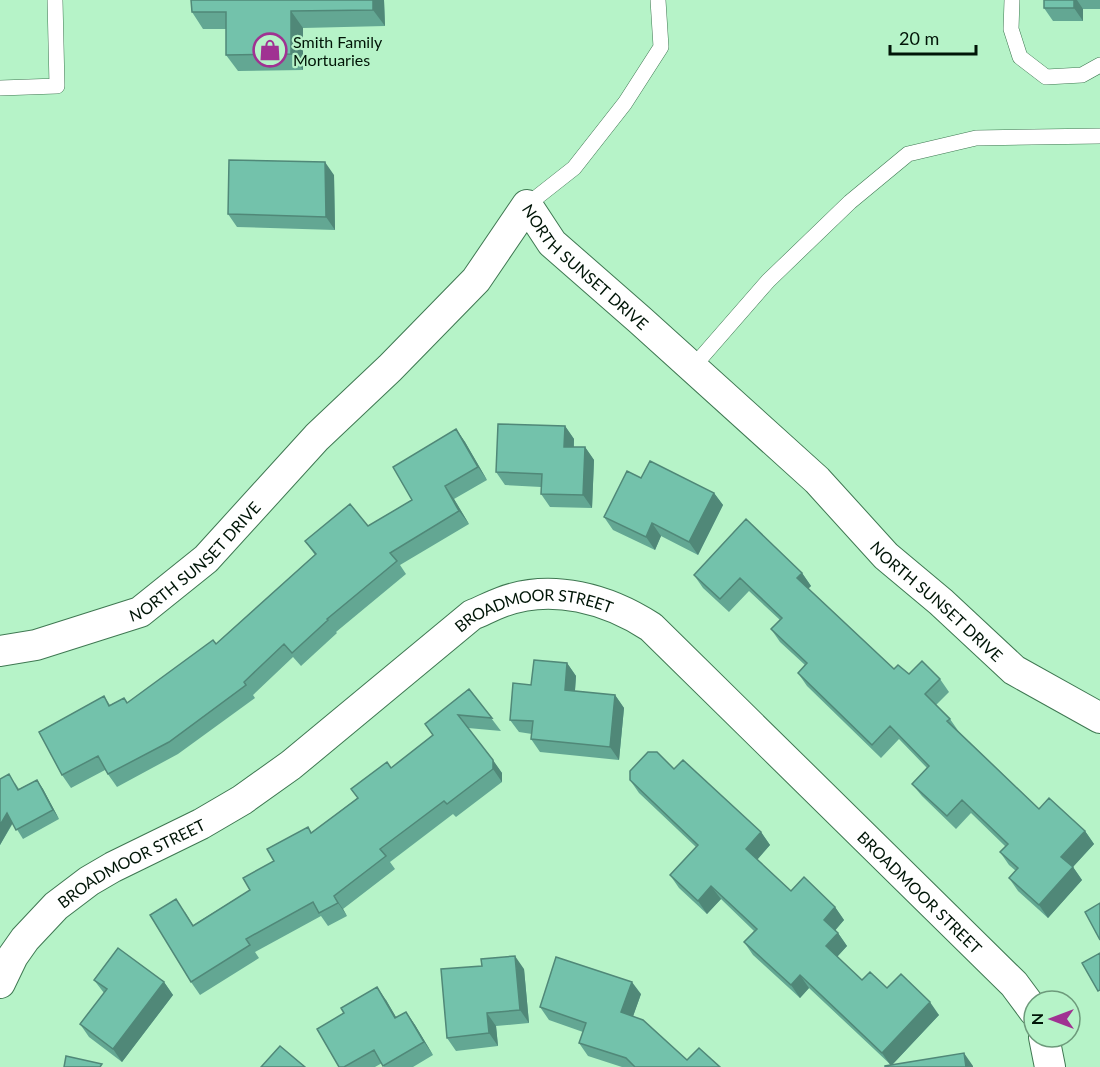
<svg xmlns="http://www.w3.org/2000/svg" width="1100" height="1067" font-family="Lato,sans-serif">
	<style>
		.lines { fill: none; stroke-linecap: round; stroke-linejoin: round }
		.lane-casing { stroke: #3f7852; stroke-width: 16 }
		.street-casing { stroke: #3f7852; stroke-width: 32 }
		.lane { stroke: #fff; stroke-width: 15 }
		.street { stroke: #fff; stroke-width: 30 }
		.wall { fill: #63a793 }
		.shaded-wall { fill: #508878 }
		.building { fill: #73c2ab; stroke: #508878; stroke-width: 1.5 }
		.labels { text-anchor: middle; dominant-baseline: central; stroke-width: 4.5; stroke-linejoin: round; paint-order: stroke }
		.poi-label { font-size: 16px; fill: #001507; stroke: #b6f3c8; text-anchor: start }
		.street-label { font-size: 16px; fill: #001507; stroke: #b6f3c8 }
	</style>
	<rect width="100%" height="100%" fill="#b6f3c8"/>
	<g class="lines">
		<defs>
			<path id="lane" d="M 1012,0 L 1011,29 L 1020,57 L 1046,77 L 1082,75 L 1100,65
				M 0,88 L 57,86 L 55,0
				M 527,205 L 574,168 L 625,103 L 661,47 L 658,0
				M 693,367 L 768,281 L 850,202 L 908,154 L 976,138 L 1100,136"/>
			<g id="street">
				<path id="s1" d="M 0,651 L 36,645 L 140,612 L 206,559 L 317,437 L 390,368 L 476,280 L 527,205 L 552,243 L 640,320 L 817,480 L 886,556 L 941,602 L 1014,670 L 1100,718"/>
				<path id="s2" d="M 0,983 L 13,956 L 25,939 L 56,906 L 89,881 L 113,867 L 201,824 L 242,800 L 291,765 L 472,615 C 482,611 491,606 502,602 C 552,583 608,599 651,627 L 1014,984 L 1034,1011"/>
				<path d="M 1044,1037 L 1050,1067"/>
			</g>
		</defs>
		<use href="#lane" class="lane-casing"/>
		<use href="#street" class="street-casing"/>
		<use href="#lane" class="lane"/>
		<use href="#street" class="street"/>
	</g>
	<path class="wall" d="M 191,0 L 384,0 L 385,26 L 303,28 L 303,70 L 238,71 L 226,55 L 226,29 L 203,29 L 192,12 Z
		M 1044,0 L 1100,0 L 1100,9 L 1083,9 L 1083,21 L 1053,21 L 1044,8 Z
		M 334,175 L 335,230 L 237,227 L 228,214 Z
		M 565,426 L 574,439 L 574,447 L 585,447 L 594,460 L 592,508 L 550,507 L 541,494 L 541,487 L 505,485 L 496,472 Z
		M 456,429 L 465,442 L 487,480 L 454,499 L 469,524 L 400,565 L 406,574 L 336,632 L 337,633 L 301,666 L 293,657 L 253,695 L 255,698 L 178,754 L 117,787 L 105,770 L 71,788 L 62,775 L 104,696 L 110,705 L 124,698 L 128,703 L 216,644 L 315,555 L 305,541 L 368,526 L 412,500 Z
		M 641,478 L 714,493 L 723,505 L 698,555 L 661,536 L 655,550 L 613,530 L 604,517 Z
		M 802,573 L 811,586 L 808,588 L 894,669 L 909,674 L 940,679 L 949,692 L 936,705 L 950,719 L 959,732 L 1039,809 L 1085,831 L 1094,844 L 1073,867 L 1082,880 L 1048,918 L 1018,891 L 1009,878 L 1016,871 L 1009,865 L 1000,852 L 1006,847 L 971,813 L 956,829 L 922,796 L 912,784 L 927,768 L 899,739 L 881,758 L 807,686 L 798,673 L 805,665 L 780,642 L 771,629 L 780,620 L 749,591 L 729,612 L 703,588 L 694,575 Z
		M 567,663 L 576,676 L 575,691 L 615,695 L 624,708 L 619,760 L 540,752 L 531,739 L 532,734 L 519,732 L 510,720 L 531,685 Z
		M 469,689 L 501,731 L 468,728 L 502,773 L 502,782 L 456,817 L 453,814 L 390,862 L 395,869 L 343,909 L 347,916 L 328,926 L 321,916 L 255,952 L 259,958 L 200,995 L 191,982 L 185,912 L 193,925 L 250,890 L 274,861 L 308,827 L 312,833 L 357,798 L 391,768 L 433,735 L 425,724 Z
		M 674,769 L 761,832 L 770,845 L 757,860 L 791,891 L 835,907 L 844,920 L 835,930 L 838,933 L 847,946 L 837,957 L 862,980 L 887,988 L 939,1015 L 892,1065 L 973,1066 L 973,1067 L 885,1067 L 891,1065 L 809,988 L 800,998 L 753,955 L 744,942 L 754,931 L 721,899 L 707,914 L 679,888 L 670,875 L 696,847 L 639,793 L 630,780 Z
		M 0,779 L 15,783 L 19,789 L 37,780 L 43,789 L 59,819 L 23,839 L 13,823 L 0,845 Z
		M 524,969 L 529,1023 L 496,1026 L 498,1046 L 456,1051 L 447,1038 Z
		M 94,980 L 164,982 L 173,995 L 122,1062 L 89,1037 L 80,1024 L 104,993 Z
		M 641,994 L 633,1016 L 687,1060 L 720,1067 L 622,1067 L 588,1056 L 579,1043 L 583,1032 L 549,1020 L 540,1007 Z
		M 386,1000 L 396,1017 L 406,1012 L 415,1025 L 433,1055 L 413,1067 L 384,1067 L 382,1063 L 375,1067 L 339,1067 Z"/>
	<path class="shaded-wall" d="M 373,0 L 384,0 L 385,26 L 373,10 Z
		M 1074,0 L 1077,0 L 1083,9 L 1083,21 L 1074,8 Z
		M 291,11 L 303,28 L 303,70 L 291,54 Z
		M 325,162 L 334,175 L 335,230 L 326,217 Z
		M 565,426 L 574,439 L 573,460 L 564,447 Z
		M 456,429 L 465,442 L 487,480 L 478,467 Z
		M 585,447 L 594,460 L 592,508 L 583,495 Z
		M 445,486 L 454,499 L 469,524 L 459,511 Z
		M 714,493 L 723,505 L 698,555 L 689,542 Z
		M 652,523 L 661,536 L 655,550 L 646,537 Z
		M 802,573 L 811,586 L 806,591 L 797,578 Z
		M 567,663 L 576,676 L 574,703 L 565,690 Z
		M 615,695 L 624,708 L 619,760 L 610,747 Z
		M 493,760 L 502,773 L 502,782 L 493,769 Z
		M 37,780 L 43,789 L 59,819 L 53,810 Z
		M 7,813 L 13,822 L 0,845 L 0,825 Z
		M 1085,831 L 1094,844 L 1070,870 L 1061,857 Z
		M 761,832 L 770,845 L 755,862 L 746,849 Z
		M 1073,867 L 1082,880 L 1048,918 L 1039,905 Z
		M 711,886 L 721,899 L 707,914 L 698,901 Z
		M 334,896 L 343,909 L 347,916 L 338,903 Z
		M 835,907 L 844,920 L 833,933 L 824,920 Z
		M 838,933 L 847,946 L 835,959 L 826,946 Z
		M 515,956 L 524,969 L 529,1023 L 520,1010 Z
		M 800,975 L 809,988 L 800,998 L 791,985 Z
		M 164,982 L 173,995 L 122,1062 L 113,1049 Z
		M 632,982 L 641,994 L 630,1025 L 621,1012 Z
		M 377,987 L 386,1000 L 404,1031 L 395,1018 Z
		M 930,1002 L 939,1015 L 891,1066 L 882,1053 Z
		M 406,1012 L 415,1025 L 433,1055 L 424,1042 Z
		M 487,1013 L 496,1026 L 498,1046 L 489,1033 Z
		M 964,1053 L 973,1066 L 973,1067 L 966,1067 Z"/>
	<path class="building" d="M 191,0 L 373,0 L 373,10 L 291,11 L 291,54 L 226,55 L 226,12 L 192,12 Z
		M 1044,0 L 1074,0 L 1074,8 L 1044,8 Z
		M 229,160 L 325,162 L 326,217 L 228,214 Z
		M 498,424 L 565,426 L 564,447 L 585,447 L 583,495 L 541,494 L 542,474 L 496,472 Z
		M 456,429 L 478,467 L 445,486 L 459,511 L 390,553 L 397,561 L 327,619 L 328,620 L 292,653 L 284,644 L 244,682 L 246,685 L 169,742 L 108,774 L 98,756 L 62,775 L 39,732 L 104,696 L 109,706 L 124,698 L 127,703 L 213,640 L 216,644 L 316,554 L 305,541 L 350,504 L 368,526 L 412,500 L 393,467 Z
		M 650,461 L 714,493 L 689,542 L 652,523 L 646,537 L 604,517 L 627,471 L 641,478 Z
		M 746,519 L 802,573 L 797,578 L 894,669 L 898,665 L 909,674 L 922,661 L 940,679 L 925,694 L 950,719 L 947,721 L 1039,809 L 1049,798 L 1085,831 L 1061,857 L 1073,867 L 1039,905 L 1009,878 L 1018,868 L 1000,852 L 1008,844 L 962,800 L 947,816 L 912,784 L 929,766 L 890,726 L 872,745 L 798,673 L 807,663 L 771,629 L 782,618 L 740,578 L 720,599 L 694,575 Z
		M 534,660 L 567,663 L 565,690 L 615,695 L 610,747 L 531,739 L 533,721 L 510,720 L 513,683 L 531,685 Z
		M 469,689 L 492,718 L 458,715 L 493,760 L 493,769 L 447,804 L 444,801 L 380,849 L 386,856 L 334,896 L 338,903 L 319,913 L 313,902 L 246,939 L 250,945 L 191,982 L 150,915 L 176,899 L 193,926 L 250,890 L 243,878 L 274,861 L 267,849 L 308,827 L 311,833 L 358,798 L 351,789 L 387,762 L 391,768 L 433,735 L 425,724 Z
		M 648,752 L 657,752 L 674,769 L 683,760 L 761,832 L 746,849 L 791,891 L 804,877 L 835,907 L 824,920 L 838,933 L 826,946 L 862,980 L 870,972 L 887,988 L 901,974 L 930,1002 L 882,1053 L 800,975 L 791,985 L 744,942 L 757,929 L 711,886 L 698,901 L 670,875 L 698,845 L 630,780 L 630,771 Z
		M 9,774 L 18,790 L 37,780 L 53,810 L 16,830 L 7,813 L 0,825 L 0,779 Z
		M 1100,903 L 1100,940 L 1085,912 Z
		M 118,948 L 164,982 L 113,1049 L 80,1024 L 107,989 L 94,980 Z
		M 1100,953 L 1100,990 L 1098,991 L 1082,963 Z
		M 515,956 L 520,1010 L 487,1013 L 489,1033 L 447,1038 L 441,969 L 482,966 L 481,959 Z
		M 556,957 L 632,982 L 621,1012 L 643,1020 L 687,1060 L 699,1048 L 720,1067 L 635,1067 L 626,1058 L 579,1043 L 586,1023 L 540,1007 Z
		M 377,987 L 395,1018 L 406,1012 L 424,1042 L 383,1066 L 374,1050 L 344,1067 L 339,1067 L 317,1029 L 344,1013 L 341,1008 Z
		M 280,1046 L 305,1067 L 261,1067 Z
		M 964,1053 L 966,1067 L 885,1067 L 885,1066 Z
		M 66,1056 L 102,1064 L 100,1067 L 64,1067 Z"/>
	<defs>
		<symbol id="shop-ring" viewBox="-11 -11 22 22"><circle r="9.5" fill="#b6f3c8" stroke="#a03292" stroke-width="1.5"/><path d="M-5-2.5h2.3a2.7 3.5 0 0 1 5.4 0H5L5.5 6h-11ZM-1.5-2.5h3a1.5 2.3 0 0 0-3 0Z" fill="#a03292"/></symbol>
	</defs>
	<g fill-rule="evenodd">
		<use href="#shop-ring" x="251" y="31" width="38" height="38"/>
	</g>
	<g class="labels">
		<g class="poi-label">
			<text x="293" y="41">Smith Family<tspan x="293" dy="18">Mortuaries</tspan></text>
		</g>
		<g class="street-label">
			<text stroke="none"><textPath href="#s1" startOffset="795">NORTH SUNSET DRIVE</textPath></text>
			<text stroke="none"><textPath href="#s1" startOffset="220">NORTH SUNSET DRIVE</textPath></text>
			<text stroke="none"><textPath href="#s1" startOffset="1281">NORTH SUNSET DRIVE</textPath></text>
			<text stroke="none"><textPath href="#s2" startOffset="669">BROADMOOR STREET</textPath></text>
			<text stroke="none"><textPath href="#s2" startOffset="183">BROADMOOR STREET</textPath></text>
			<text stroke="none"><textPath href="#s2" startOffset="1173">BROADMOOR STREET</textPath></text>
		</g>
	</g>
	<g transform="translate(1052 1019) rotate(270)"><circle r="28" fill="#b6f3c8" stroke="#6d9a7b" stroke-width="1.5"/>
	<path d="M0-4.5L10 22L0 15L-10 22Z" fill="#a03292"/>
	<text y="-9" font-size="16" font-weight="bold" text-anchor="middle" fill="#001507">N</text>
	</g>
	<path d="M890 45v9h86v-9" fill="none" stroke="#001507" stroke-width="3"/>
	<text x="899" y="45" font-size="18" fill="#001507" stroke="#b6f3c8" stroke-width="4.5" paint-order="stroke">20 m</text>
</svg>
